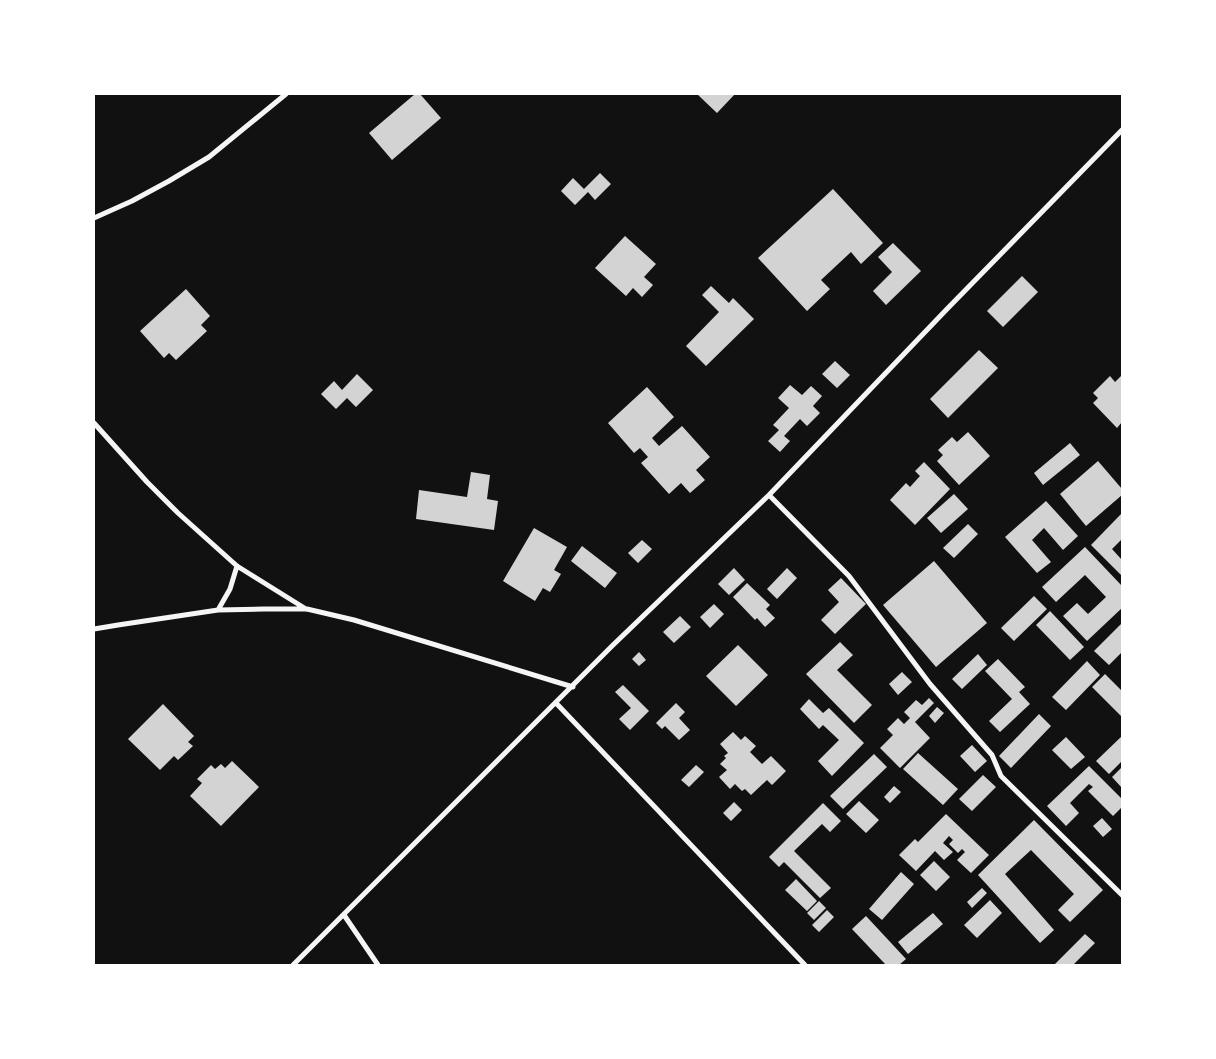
<svg xmlns="http://www.w3.org/2000/svg" width="1216" height="1059" font-family="'PT Serif',serif">
	<style>
		.building { fill: #d3d3d3 }
		.lines { fill: none; stroke-linecap: round; stroke-linejoin: round }
		.minor { stroke: #f5f5f5; stroke-width: 5 }
	</style>
	<rect width="100%" height="100%" fill="#111"/>
	<path class="building" d="M 415,94 L 420,94 L 441,118 L 392,160 L 369,133 Z
		M 697,94 L 735,94 L 717,113 Z
		M 600,173 L 611,184 L 595,200 L 588,192 L 575,205 L 561,191 L 573,178 L 584,189 Z
		M 833,189 L 883,243 L 861,264 L 851,252 L 821,280 L 830,289 L 807,311 L 758,258 Z
		M 625,236 L 656,264 L 644,277 L 653,285 L 642,297 L 633,288 L 626,296 L 595,268 Z
		M 893,243 L 921,271 L 886,305 L 873,291 L 892,272 L 878,257 Z
		M 1022,276 L 1038,292 L 1003,327 L 987,311 Z
		M 711,286 L 729,303 L 733,298 L 754,319 L 706,366 L 686,346 L 719,312 L 702,295 Z
		M 186,289 L 210,316 L 201,325 L 207,331 L 176,360 L 169,353 L 164,358 L 140,331 Z
		M 979,350 L 998,368 L 948,418 L 930,399 Z
		M 835,361 L 850,375 L 837,388 L 822,374 Z
		M 357,374 L 373,390 L 356,407 L 347,398 L 336,409 L 321,394 L 334,381 L 342,390 Z
		M 1122,375 L 1122,422 L 1117,428 L 1093,403 L 1098,398 L 1093,393 L 1110,376 L 1115,382 Z
		M 790,385 L 802,395 L 811,386 L 822,396 L 813,406 L 820,413 L 807,426 L 800,419 L 784,436 L 790,441 L 780,452 L 768,441 L 779,430 L 773,425 L 789,408 L 778,398 Z
		M 647,387 L 674,417 L 652,438 L 659,446 L 682,426 L 710,457 L 696,470 L 705,480 L 690,493 L 681,483 L 669,494 L 641,463 L 648,457 L 640,448 L 634,453 L 608,423 Z
		M 968,432 L 990,456 L 959,485 L 937,461 L 943,455 L 938,450 L 952,437 L 957,442 Z
		M 1070,443 L 1080,455 L 1043,485 L 1034,473 Z
		M 1098,461 L 1122,489 L 1122,495 L 1086,526 L 1060,494 Z
		M 924,462 L 950,489 L 915,525 L 890,500 L 906,483 L 910,487 L 920,476 L 915,471 Z
		M 471,472 L 490,475 L 487,499 L 498,501 L 494,530 L 416,519 L 419,490 L 467,497 Z
		M 954,494 L 968,509 L 941,533 L 927,518 Z
		M 1046,501 L 1078,536 L 1063,550 L 1044,528 L 1032,540 L 1051,562 L 1037,573 L 1005,537 Z
		M 1122,513 L 1122,539 L 1112,549 L 1122,560 L 1122,576 L 1091,545 Z
		M 968,524 L 978,534 L 954,558 L 943,548 Z
		M 534,528 L 567,547 L 554,570 L 561,574 L 550,592 L 543,588 L 535,601 L 503,581 Z
		M 642,540 L 652,549 L 638,563 L 628,553 Z
		M 582,546 L 617,573 L 605,588 L 571,561 Z
		M 1085,547 L 1122,586 L 1122,608 L 1087,641 L 1063,616 L 1077,603 L 1088,614 L 1106,597 L 1085,575 L 1056,602 L 1042,587 Z
		M 934,561 L 987,623 L 936,667 L 883,605 Z
		M 734,568 L 745,580 L 729,595 L 718,584 Z
		M 787,568 L 797,578 L 777,599 L 767,589 Z
		M 841,578 L 866,604 L 835,634 L 821,620 L 839,602 L 828,590 Z
		M 747,583 L 770,605 L 766,609 L 775,618 L 765,627 L 757,618 L 755,620 L 733,597 Z
		M 1034,596 L 1047,609 L 1014,641 L 1001,628 Z
		M 714,604 L 724,614 L 710,628 L 700,617 Z
		M 1050,611 L 1084,647 L 1070,660 L 1036,625 Z
		M 680,616 L 691,627 L 674,643 L 663,632 Z
		M 1122,623 L 1122,652 L 1109,665 L 1094,651 Z
		M 840,642 L 853,655 L 837,670 L 872,705 L 854,723 L 806,674 Z
		M 738,645 L 768,675 L 736,706 L 706,676 Z
		M 639,652 L 646,660 L 639,666 L 632,659 Z
		M 978,654 L 987,665 L 962,689 L 952,679 Z
		M 998,659 L 1025,687 L 1019,692 L 1030,704 L 1000,732 L 989,721 L 1012,699 L 985,671 Z
		M 1087,661 L 1100,675 L 1066,710 L 1052,697 Z
		M 902,672 L 912,682 L 898,695 L 889,684 Z
		M 1105,674 L 1122,691 L 1122,717 L 1092,687 Z
		M 623,685 L 649,711 L 630,730 L 619,719 L 631,708 L 615,692 Z
		M 929,698 L 934,703 L 915,722 L 930,738 L 900,768 L 880,748 L 893,735 L 887,729 L 898,718 L 904,724 L 910,718 L 904,712 L 916,700 L 922,705 Z
		M 809,699 L 823,713 L 829,708 L 864,743 L 832,776 L 818,761 L 839,740 L 823,725 L 819,729 L 800,709 Z
		M 676,703 L 685,712 L 679,718 L 690,730 L 679,740 L 665,726 L 662,729 L 656,723 Z
		M 163,704 L 194,736 L 188,742 L 193,746 L 178,760 L 174,756 L 160,770 L 128,739 Z
		M 937,707 L 944,713 L 935,723 L 929,716 Z
		M 1039,714 L 1051,726 L 1011,768 L 999,756 Z
		M 733,732 L 741,740 L 745,736 L 756,746 L 750,752 L 762,764 L 771,756 L 786,771 L 772,785 L 767,780 L 751,795 L 745,789 L 742,791 L 735,784 L 730,789 L 719,777 L 727,770 L 720,764 L 726,758 L 724,756 L 728,753 L 720,744 Z
		M 1122,736 L 1122,761 L 1109,774 L 1096,761 Z
		M 1066,737 L 1085,757 L 1071,769 L 1052,750 Z
		M 972,745 L 987,761 L 975,772 L 960,756 Z
		M 918,753 L 958,789 L 943,805 L 903,769 Z
		M 874,754 L 887,767 L 843,809 L 830,796 Z
		M 232,761 L 259,787 L 221,826 L 190,796 L 202,783 L 197,779 L 211,765 L 215,769 L 221,764 L 225,768 Z
		M 696,765 L 704,772 L 689,787 L 681,780 Z
		M 1089,766 L 1122,799 L 1122,807 L 1113,816 L 1088,791 L 1093,787 L 1089,784 L 1070,803 L 1079,813 L 1066,826 L 1047,806 Z
		M 1122,767 L 1122,788 L 1112,777 Z
		M 983,775 L 996,787 L 972,811 L 959,799 Z
		M 894,786 L 901,792 L 890,803 L 884,797 Z
		M 859,801 L 879,820 L 866,833 L 846,814 Z
		M 734,802 L 742,810 L 731,821 L 723,813 Z
		M 823,803 L 841,821 L 830,832 L 822,824 L 794,851 L 831,888 L 820,898 L 784,862 L 779,867 L 769,857 Z
		M 946,814 L 989,855 L 971,873 L 957,860 L 965,852 L 962,849 L 958,853 L 949,844 L 953,840 L 949,836 L 943,843 L 953,852 L 944,860 L 935,851 L 916,871 L 899,855 L 915,839 L 918,842 Z
		M 1102,818 L 1112,829 L 1103,837 L 1093,826 Z
		M 1034,820 L 1103,890 L 1070,922 L 1058,910 L 1074,894 L 1031,850 L 1005,874 L 1054,930 L 1040,943 L 978,875 Z
		M 934,861 L 950,877 L 936,891 L 920,875 Z
		M 901,872 L 914,884 L 882,920 L 869,909 Z
		M 796,879 L 817,901 L 807,911 L 785,890 Z
		M 982,888 L 987,893 L 972,908 L 967,902 Z
		M 990,900 L 1002,913 L 977,938 L 964,925 Z
		M 819,901 L 826,908 L 814,920 L 807,913 Z
		M 827,910 L 834,917 L 819,932 L 812,925 Z
		M 933,913 L 943,924 L 908,954 L 898,942 Z
		M 866,916 L 906,959 L 899,965 L 886,965 L 852,929 Z
		M 1085,934 L 1095,943 L 1073,965 L 1054,965 Z"/>
	<g class="lines">
		<path class="minor" d="M 94,218 L 132,201 L 169,181 L 209,157 L 286,94
			M 94,423 L 147,482 L 178,513 L 237,566 L 306,609
			M 769,495 L 849,576 L 930,684 L 992,755 L 1001,776 L 1122,895
			M 218,610 L 230,589 L 237,566
			M 94,629 L 118,625 L 218,610 L 264,609 L 307,609 L 354,620 L 573,687
			M 556,703 L 805,965
			M 344,915 L 378,965
			M 293,965 L 612,646 L 769,495 L 947,309 L 1122,130"/>
	</g>
	<rect width="1216" height="1059" fill="none" stroke="#ffffff" stroke-width="190"/>
</svg>
